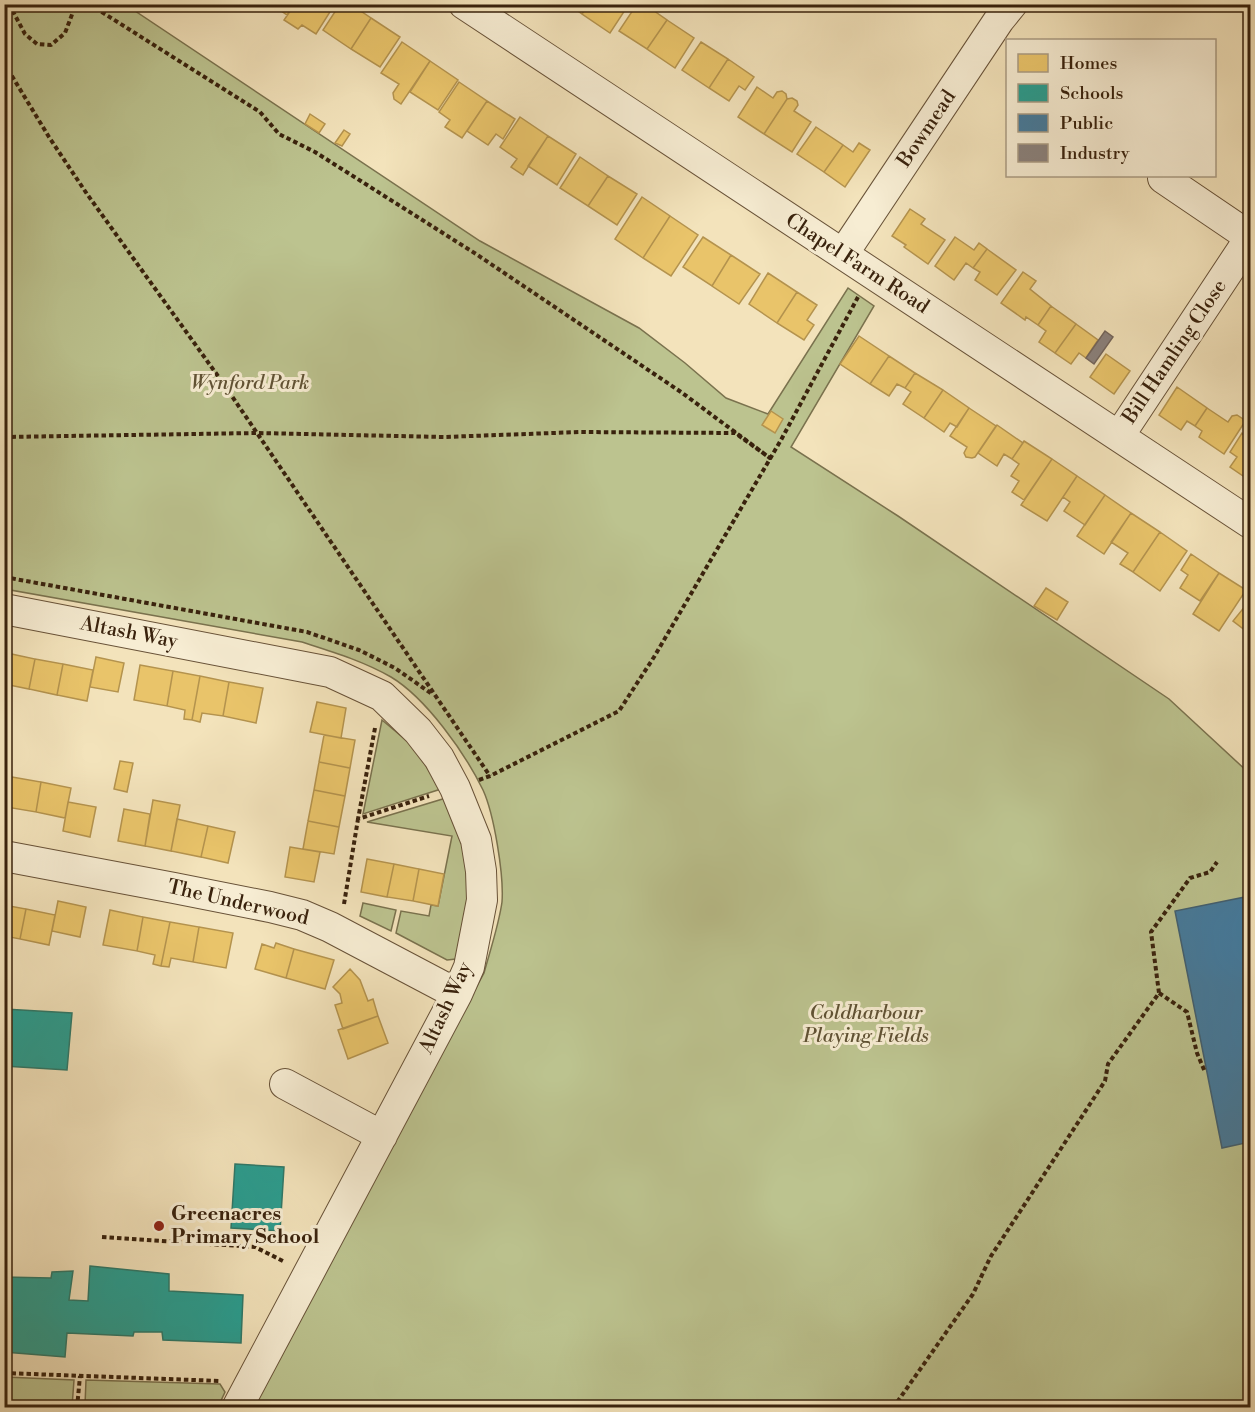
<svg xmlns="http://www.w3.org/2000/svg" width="1255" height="1412" font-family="'Libre Bodoni',serif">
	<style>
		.green { fill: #bcc38f; stroke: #7a724e; stroke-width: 1.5 }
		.homes { fill: #e9c46a; stroke: #b4934e; stroke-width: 1.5 }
		.schools { fill: #2a9d8f; stroke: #2e7868; stroke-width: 1.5 }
		.public { fill: #457b9d; stroke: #416072; stroke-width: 1.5 }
		.industry { fill: #8a817c; stroke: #72645b; stroke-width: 1.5 }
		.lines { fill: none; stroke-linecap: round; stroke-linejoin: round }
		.minor-casing { stroke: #685238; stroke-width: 32 }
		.path { stroke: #39220d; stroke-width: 4; stroke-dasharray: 4.5 3; stroke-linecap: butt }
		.minor { stroke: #f7edd3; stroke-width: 30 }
		.poi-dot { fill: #8f2418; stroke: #f7edd3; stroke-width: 2 }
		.labels { text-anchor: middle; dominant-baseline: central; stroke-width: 6; stroke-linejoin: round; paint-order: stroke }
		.street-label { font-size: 20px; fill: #39220d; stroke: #f7edd3 }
		.park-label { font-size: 20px; font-style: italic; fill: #605234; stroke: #f7edd3 }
		.poi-label { font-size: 20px; font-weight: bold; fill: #39220d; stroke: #f7edd3; text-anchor: start }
	</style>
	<rect width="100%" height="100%" fill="#f3e3bb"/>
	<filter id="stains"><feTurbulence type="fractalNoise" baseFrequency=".00333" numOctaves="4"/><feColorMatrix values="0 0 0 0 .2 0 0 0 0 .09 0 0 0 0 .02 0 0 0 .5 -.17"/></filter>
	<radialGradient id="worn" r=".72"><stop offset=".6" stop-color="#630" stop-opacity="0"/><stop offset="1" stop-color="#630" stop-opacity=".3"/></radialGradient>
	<path class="green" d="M 4,5 L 126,5 L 480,241 L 639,328 L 685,363 L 726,398 L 768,414 L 848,288 L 874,306 L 791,447 L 898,516 L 1169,699 L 1250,774 L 1250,1407 L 249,1407 L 484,973 C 490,951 499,924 502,902 C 504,875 494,814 483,790 C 465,753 426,698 391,677 C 363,661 333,652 302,642 L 5,589 Z
		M 382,720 L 413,746 L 441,789 L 363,814 Z
		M 446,798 C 458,830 471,864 467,899 C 465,919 460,939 456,959 L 447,960 L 396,933 L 401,911 L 429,916 L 431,905 L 438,906 L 452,836 L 367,822 Z
		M 363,903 L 396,910 L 391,931 L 360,916 Z
		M 5,1377 L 74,1380 L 72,1407 L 5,1407 Z
		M 86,1380 L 220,1384 L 225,1392 L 218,1407 L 102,1407 L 85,1405 Z"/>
	<path class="homes" d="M 271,4 L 295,4 L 287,15 Z
		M 295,4 L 335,4 L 316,34 L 302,25 L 298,29 L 284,20 Z
		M 340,4 L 350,4 L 371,18 L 351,49 L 323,30 Z
		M 568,4 L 589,4 L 582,14 Z
		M 589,4 L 629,4 L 610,33 L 582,14 Z
		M 637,4 L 644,4 L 667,20 L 647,49 L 619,31 Z
		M 371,18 L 400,37 L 380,67 L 351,49 Z
		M 667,20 L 694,38 L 675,68 L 647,49 Z
		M 402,42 L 430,61 L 401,104 L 394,99 L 393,93 L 399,84 L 381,73 Z
		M 701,42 L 728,59 L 709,88 L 682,70 Z
		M 728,59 L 754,77 L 745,90 L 739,86 L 729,101 L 709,88 Z
		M 430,61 L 458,80 L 438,110 L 410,92 Z
		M 459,82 L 487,101 L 462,138 L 445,127 L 450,120 L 439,112 Z
		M 757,87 L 773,98 L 777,92 L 782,91 L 786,94 L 787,99 L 764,134 L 738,117 Z
		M 792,98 L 797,101 L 798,105 L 794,111 L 811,122 L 792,152 L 764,134 L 787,99 Z
		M 487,101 L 515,119 L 503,139 L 496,134 L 488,145 L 467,131 Z
		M 310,114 L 325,124 L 319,133 L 305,124 Z
		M 520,117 L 548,136 L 523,175 L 511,167 L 517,159 L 500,147 Z
		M 816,127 L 843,145 L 824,172 L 797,154 Z
		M 344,130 L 350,134 L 342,146 L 335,143 Z
		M 548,136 L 576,154 L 557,185 L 528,166 Z
		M 859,143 L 870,150 L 845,187 L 824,172 L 843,145 L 853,152 Z
		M 580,157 L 608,176 L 588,206 L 560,188 Z
		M 608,176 L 637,194 L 617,225 L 588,206 Z
		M 642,197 L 670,216 L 643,258 L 615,239 Z
		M 910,209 L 925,219 L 921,224 L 945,240 L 928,264 L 904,247 L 906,245 L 892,236 Z
		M 670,216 L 698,235 L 671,276 L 643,258 Z
		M 703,237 L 731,255 L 712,286 L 683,267 Z
		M 955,237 L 974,250 L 979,243 L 987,249 L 973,268 L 966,263 L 954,280 L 935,266 Z
		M 987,249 L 1016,270 L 997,295 L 975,280 L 980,272 L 973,268 Z
		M 731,255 L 760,274 L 739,304 L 712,286 Z
		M 1023,272 L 1036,281 L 1030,289 L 1051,306 L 1038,325 L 1026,317 L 1025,320 L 1001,303 Z
		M 768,273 L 797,292 L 777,323 L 749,304 Z
		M 797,292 L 817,305 L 807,320 L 814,325 L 804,340 L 777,323 Z
		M 1051,306 L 1076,324 L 1055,353 L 1039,342 L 1046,331 L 1038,325 Z
		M 1076,324 L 1098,340 L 1086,358 L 1079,353 L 1071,364 L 1055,353 Z
		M 859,336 L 889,356 L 870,384 L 840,364 Z
		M 1106,354 L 1130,371 L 1114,394 L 1090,377 Z
		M 889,356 L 915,373 L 905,388 L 897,384 L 889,396 L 870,384 Z
		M 915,373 L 943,390 L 924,418 L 903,404 L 911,392 L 905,388 Z
		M 1177,387 L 1207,408 L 1195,426 L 1187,421 L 1181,430 L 1159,415 Z
		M 943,390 L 969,408 L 957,427 L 950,423 L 944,432 L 924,418 Z
		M 969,408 L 996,426 L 975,457 L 972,458 L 966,457 L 964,453 L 967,447 L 950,436 Z
		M 1207,408 L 1228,422 L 1232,416 L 1237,415 L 1243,419 L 1244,423 L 1224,454 L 1199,437 L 1202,431 L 1195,426 Z
		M 771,411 L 783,419 L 775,433 L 762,425 Z
		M 997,425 L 1023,443 L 1012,459 L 1004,454 L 997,466 L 978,453 Z
		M 1242,433 L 1250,439 L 1250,472 L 1246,478 L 1230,467 L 1237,457 L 1230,452 Z
		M 1024,441 L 1052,459 L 1024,500 L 1012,492 L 1019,481 L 1011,476 L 1019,464 L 1012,459 Z
		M 1052,459 L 1077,476 L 1047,521 L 1021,505 Z
		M 1077,476 L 1105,495 L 1085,525 L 1064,511 L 1070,502 L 1063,497 Z
		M 1105,495 L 1131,513 L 1104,554 L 1077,536 Z
		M 1131,513 L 1160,532 L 1133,572 L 1120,564 L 1128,553 L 1111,542 Z
		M 1160,532 L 1187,551 L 1160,591 L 1133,572 Z
		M 1191,554 L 1219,573 L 1200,601 L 1180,588 L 1188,575 L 1181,570 Z
		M 1219,573 L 1246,590 L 1219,631 L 1193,614 Z
		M 1046,588 L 1068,602 L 1057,620 L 1034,606 Z
		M 1250,600 L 1250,634 L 1233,621 Z
		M 7,653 L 35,659 L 29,689 L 4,684 L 4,666 Z
		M 96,657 L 124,663 L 118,692 L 90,687 Z
		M 35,659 L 63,664 L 57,695 L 29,689 Z
		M 63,664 L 93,670 L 87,701 L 57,695 Z
		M 140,665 L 173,671 L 167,706 L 134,700 Z
		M 173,671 L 200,676 L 192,720 L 184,719 L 185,710 L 167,706 Z
		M 200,676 L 229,682 L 223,716 L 202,713 L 200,722 L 192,720 Z
		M 229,682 L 263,688 L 256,723 L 223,716 Z
		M 317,702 L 346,708 L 341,738 L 310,732 Z
		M 324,735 L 355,740 L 350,768 L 319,762 Z
		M 120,761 L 133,763 L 127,792 L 114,789 Z
		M 319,762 L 350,768 L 345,796 L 314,790 Z
		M 4,775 L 12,777 L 6,807 L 4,806 Z
		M 12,777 L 41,782 L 36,812 L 6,807 Z
		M 41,782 L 71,788 L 65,818 L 36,812 Z
		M 314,790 L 345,796 L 339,827 L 308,821 Z
		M 153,800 L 180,805 L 171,851 L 145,846 Z
		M 68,802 L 96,807 L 90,837 L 63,831 Z
		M 124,809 L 150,814 L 145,846 L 118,841 Z
		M 177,819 L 208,826 L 201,857 L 171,851 Z
		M 308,821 L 339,827 L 334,854 L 303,849 Z
		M 208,826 L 235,832 L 228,863 L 201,857 Z
		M 290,847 L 320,852 L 314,882 L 285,877 Z
		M 367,859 L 394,864 L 387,897 L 361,892 Z
		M 394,864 L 419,869 L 413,901 L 387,897 Z
		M 419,869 L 444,874 L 438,906 L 413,901 Z
		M 58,901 L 86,907 L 80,937 L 52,931 Z
		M 4,905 L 26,909 L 20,939 L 4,936 Z
		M 26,909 L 55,915 L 49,945 L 20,939 Z
		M 110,910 L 143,917 L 137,951 L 103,945 Z
		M 143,917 L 170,922 L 161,966 L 153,964 L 155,955 L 137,951 Z
		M 170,922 L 199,927 L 193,962 L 171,958 L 169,967 L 161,966 Z
		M 199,927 L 233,933 L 226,968 L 193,962 Z
		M 276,943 L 294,949 L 286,978 L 255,969 L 262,944 L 274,948 Z
		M 294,949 L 334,960 L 325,989 L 286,978 Z
		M 350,969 L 360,980 L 368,1001 L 373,999 L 378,1016 L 343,1029 L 335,1005 L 342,1003 L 340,994 L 333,987 Z
		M 378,1016 L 388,1043 L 348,1059 L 338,1030 Z"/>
	<path class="schools" d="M 4,1009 L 72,1013 L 67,1070 L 4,1066 Z
		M 235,1164 L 284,1167 L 280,1231 L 231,1228 Z
		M 90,1266 L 169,1274 L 169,1291 L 243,1295 L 241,1343 L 163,1340 L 162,1332 L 134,1332 L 133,1336 L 67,1333 L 65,1357 L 4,1352 L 4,1277 L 51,1278 L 52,1272 L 73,1271 L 69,1300 L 88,1301 Z"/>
	<path class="public" d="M 1250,896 L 1250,1142 L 1222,1148 L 1175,911 Z"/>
	<path class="industry" d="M 1105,331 L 1113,337 L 1094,364 L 1086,358 Z"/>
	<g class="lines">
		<defs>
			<path id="minor" d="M 464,4 L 1250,523
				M 1163,178 L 1250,237
				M 843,254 L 999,20 L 1012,4
				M 1119,436 L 1250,238
				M 4,609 L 330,672 L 382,696 L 418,731 L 439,758 L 455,788 L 476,840 L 481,871 L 482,900 L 469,967 L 457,994 L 237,1408
				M 4,856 L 174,888 L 270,907 L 302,915 L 330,927 L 457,994
				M 285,1084 L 382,1136"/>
		</defs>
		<use href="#minor" class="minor-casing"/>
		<path class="path" d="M 9,4 L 25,34 L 37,44 L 51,45 L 65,33 L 76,4
			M 4,63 L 49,137 L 87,194 L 223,383 L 490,776
			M 4,437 L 257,433 L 444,437 L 580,432 L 735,433 L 770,458 L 681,392 L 476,254 L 315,152 L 279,134 L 260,112 L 89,4
			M 4,577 L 307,632 L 359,650 L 395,668 L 432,694
			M 375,728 L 358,819 L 429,796
			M 479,780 L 490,776 L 619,711 L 654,657 L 781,440 L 858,297
			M 344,904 L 358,819
			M 1159,993 L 1187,1012 L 1197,1053 L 1205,1072
			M 102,1237 L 255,1247 L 283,1261
			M 4,1373 L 221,1381
			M 77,1408 L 80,1376
			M 893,1408 L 973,1294 L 991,1256 L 1105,1081 L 1108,1064 L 1159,993 L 1151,932 L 1190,878 L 1210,872 L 1217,862"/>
		<use href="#minor" class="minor"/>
	</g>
	<circle class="poi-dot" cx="159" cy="1226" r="6"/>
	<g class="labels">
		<g class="street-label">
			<text transform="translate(927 129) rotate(-56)">Bowmead</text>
			<text transform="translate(857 264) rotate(33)">Chapel Farm Road</text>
			<text transform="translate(1175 352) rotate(-56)">Bill Hamling Close</text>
			<text transform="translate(129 633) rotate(11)">Altash Way</text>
			<text transform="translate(238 903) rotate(13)">The Underwood</text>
			<text transform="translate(446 1008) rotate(-65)">Altash Way</text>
		</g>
		<g class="park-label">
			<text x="250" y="383">Wynford Park</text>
			<text x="866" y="1013">Coldharbour<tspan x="866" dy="23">Playing Fields</tspan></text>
		</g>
		<g class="poi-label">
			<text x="171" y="1214">Greenacres<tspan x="171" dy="23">Primary School</tspan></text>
		</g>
	</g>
	<rect width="1255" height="1412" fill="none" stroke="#f3e3bb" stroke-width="24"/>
	<rect x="6" y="6" width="1243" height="1400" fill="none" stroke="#39220d" stroke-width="3"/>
	<rect x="12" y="12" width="1231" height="1388" fill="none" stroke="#39220d" stroke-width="1.5"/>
	<rect x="1006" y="39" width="210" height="138" fill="#f7edd3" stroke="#ab9c84" stroke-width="1.5"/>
	<rect x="1018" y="54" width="30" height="18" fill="#e9c46a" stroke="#ab9c84" stroke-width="1.5"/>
	<text x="1060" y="69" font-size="18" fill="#39220d">Homes</text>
	<rect x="1018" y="84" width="30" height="18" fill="#2a9d8f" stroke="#ab9c84" stroke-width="1.5"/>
	<text x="1060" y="99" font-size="18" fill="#39220d">Schools</text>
	<rect x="1018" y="114" width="30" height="18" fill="#457b9d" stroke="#ab9c84" stroke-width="1.5"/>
	<text x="1060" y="129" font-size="18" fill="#39220d">Public</text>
	<rect x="1018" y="144" width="30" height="18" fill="#8a817c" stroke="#ab9c84" stroke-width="1.5"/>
	<text x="1060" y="159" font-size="18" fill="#39220d">Industry</text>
	<rect width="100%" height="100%" filter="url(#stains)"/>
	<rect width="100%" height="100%" fill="url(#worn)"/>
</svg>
